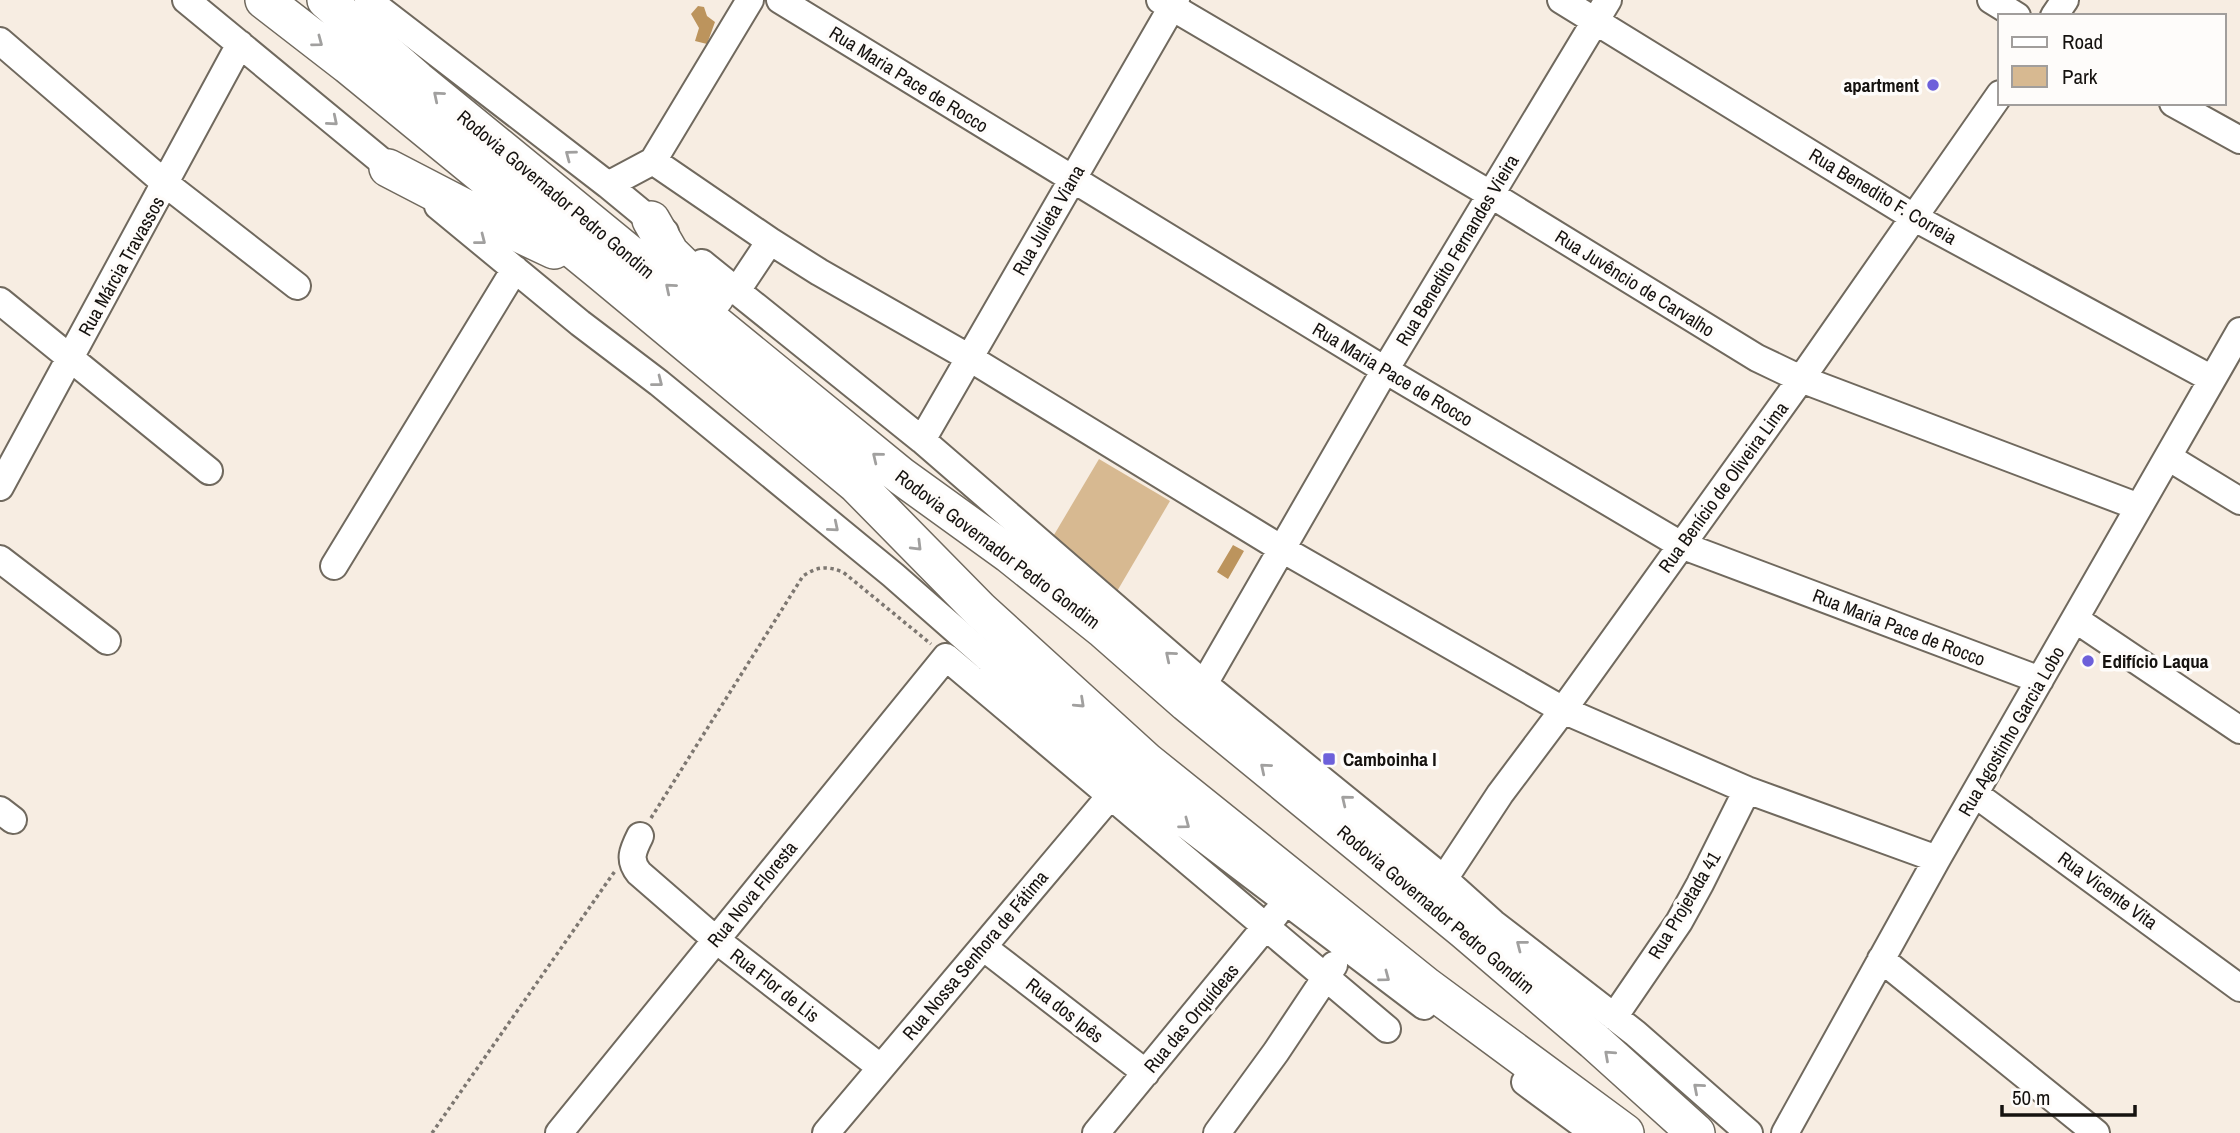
<svg xmlns="http://www.w3.org/2000/svg" width="2240" height="1133" font-family="'Archivo Narrow',sans-serif">
	<style>
		.green { fill: #d7b991 }
		.water { fill: #bc945d }
		.lines { fill: none; stroke-linecap: round; stroke-linejoin: round }
		.minor-casing { stroke: #70695e; stroke-width: 30 }
		.highway-casing { stroke: #70695e; stroke-width: 40 }
		.path { stroke: #7d7771; stroke-width: 3.5; stroke-dasharray: 3.5 3.5; stroke-linecap: butt }
		.minor { stroke: #fff; stroke-width: 26 }
		.highway { stroke: #fff; stroke-width: 37 }
		.oneway { stroke: #a1a09f }
		.poi-dot { fill: #6d60da; stroke: #fefcfa; stroke-width: 2.5 }
		.labels { text-anchor: middle; dominant-baseline: central; stroke-width: 7; stroke-linejoin: round; paint-order: stroke }
		.street-label { font-size: 19px; fill: #15120f; stroke: #fefcfa }
		.poi-label { font-size: 19px; font-weight: bold; fill: #15120f; stroke: #fefcfa; text-anchor: start }
	</style>
	<rect width="100%" height="100%" fill="#f7ede2"/>
	<path class="green" d="M 1099,459 L 1170,501 L 1116,593 L 1048,545 Z"/>
	<path class="water" d="M 698,6 L 704,7 L 707,16 L 715,22 L 707,44 L 695,41 L 699,28 L 691,14 Z
		M 1233,545 L 1244,551 L 1228,579 L 1217,572 Z"/>
	<g class="lines">
		<defs>
			<path id="minor" d="M 186,0 L 402,178
				M 368,0 L 608,185 L 665,232
				M 780,0 L 1385,370 L 1681,545 L 2040,680
				M 1160,0 L 1490,194 L 1757,358 L 1801,379 L 2139,507
				M 1561,0 L 1915,218 L 2212,379
				M 1991,0 L 2017,16
				M 2054,16 L 2065,0
				M 0,41 L 166,184 L 297,286
				M 2173,103 L 2240,140
				M 653,161 L 770,241 L 819,272 L 968,357 L 1282,549 L 1563,710 L 1747,790 L 1937,859
				M 608,185 L 653,161 L 750,0
				M 438,206 L 580,323 L 659,383 L 893,575 L 1130,783 L 1424,1006
				M 702,263 L 922,440 L 1204,684 L 1444,879 L 1493,923 L 1635,1033 L 1749,1133
				M 736,292 L 770,241
				M 0,301 L 209,471
				M 922,440 L 1176,0
				M 2168,457 L 2240,501
				M 0,487 L 240,44
				M 0,559 L 107,641
				M 334,566 L 515,269
				M 2075,619 L 2240,730
				M 1204,684 L 1385,370 L 1608,0
				M 1975,794 L 2240,988
				M 0,810 L 13,820
				M 640,836 C 633,850 628,860 639,873 L 715,939 L 880,1067
				M 1444,879 L 1500,794 L 1563,710 L 1801,379 L 2000,94
				M 983,947 L 1146,1073
				M 1881,959 L 2096,1133
				M 1614,1017 L 1679,922 L 1700,884 L 1747,790
				M 1525,1082 L 1594,1133
				M 559,1133 L 946,657 L 1387,1029
				M 826,1133 L 1111,795 L 1123,787
				M 1096,1133 L 1276,914
				M 1217,1133 L 1276,1052 L 1334,965
				M 1785,1133 L 1937,859 L 2240,331"/>
			<path id="highway" d="M 264,0 L 348,65 L 601,272 L 856,484 L 980,610 L 1146,761 L 1426,986 L 1625,1133
				M 326,0 L 417,80 L 901,476 L 1009,554 L 1104,630 L 1187,703 L 1464,930 L 1594,1041 L 1696,1133
				M 388,168 L 467,209 L 554,250
				M 651,220 L 670,253 L 715,297"/>
		</defs>
		<use href="#minor" class="minor-casing"/>
		<use href="#highway" class="highway-casing"/>
		<path class="path" d="M 651,818 L 803,576 C 818,566 827,566 843,572 L 931,644
			M 432,1133 L 615,871"/>
		<use href="#minor" class="minor"/>
		<use href="#highway" class="highway"/>
	</g>
	<defs><path id="oneway-chevron" d="M-2-3.5L2.5 0L-2 3.5" fill="none" stroke-width="1.6" stroke-linecap="round" stroke-linejoin="round" transform="scale(1.75)"/></defs>
	<g class="oneway">
		<use href="#oneway-chevron" transform="translate(318 42) rotate(37)"/>
		<use href="#oneway-chevron" transform="translate(438 96) rotate(-140)"/>
		<use href="#oneway-chevron" transform="translate(333 121) rotate(40)"/>
		<use href="#oneway-chevron" transform="translate(570 155) rotate(-143)"/>
		<use href="#oneway-chevron" transform="translate(481 240) rotate(38)"/>
		<use href="#oneway-chevron" transform="translate(670 288) rotate(-140)"/>
		<use href="#oneway-chevron" transform="translate(658 382) rotate(38)"/>
		<use href="#oneway-chevron" transform="translate(877 457) rotate(-141)"/>
		<use href="#oneway-chevron" transform="translate(834 527) rotate(40)"/>
		<use href="#oneway-chevron" transform="translate(917 546) rotate(45)"/>
		<use href="#oneway-chevron" transform="translate(1170 656) rotate(-140)"/>
		<use href="#oneway-chevron" transform="translate(1080 703) rotate(43)"/>
		<use href="#oneway-chevron" transform="translate(1265 768) rotate(-140)"/>
		<use href="#oneway-chevron" transform="translate(1346 800) rotate(-141)"/>
		<use href="#oneway-chevron" transform="translate(1185 824) rotate(37)"/>
		<use href="#oneway-chevron" transform="translate(1521 945) rotate(-142)"/>
		<use href="#oneway-chevron" transform="translate(1385 977) rotate(37)"/>
		<use href="#oneway-chevron" transform="translate(1609 1055) rotate(-138)"/>
		<use href="#oneway-chevron" transform="translate(1698 1088) rotate(-139)"/>
	</g>
	<g class="poi-dot">
		<circle cx="1933" cy="85" r="7"/>
		<circle cx="2088" cy="661" r="7"/>
		<rect x="1322" y="752" width="14" height="14" rx="3.5"/>
	</g>
	<g class="labels">
		<g class="street-label">
			<text transform="translate(909 79) rotate(32)">Rua Maria Pace de Rocco</text>
			<text transform="translate(556 194) rotate(40)">Rodovia Governador Pedro Gondim</text>
			<text transform="translate(1883 196) rotate(31)">Rua Benedito F. Correia</text>
			<text transform="translate(1048 220) rotate(-60)">Rua Julieta Viana</text>
			<text transform="translate(1457 250) rotate(-59)">Rua Benedito Fernandes Vieira</text>
			<text transform="translate(121 266) rotate(-61)">Rua Márcia Travassos</text>
			<text transform="translate(1635 283) rotate(32)">Rua Juvêncio de Carvalho</text>
			<text transform="translate(1393 374) rotate(31)">Rua Maria Pace de Rocco</text>
			<text transform="translate(1723 487) rotate(-54)">Rua Benício de Oliveira Lima</text>
			<text transform="translate(998 549) rotate(37)">Rodovia Governador Pedro Gondim</text>
			<text transform="translate(1899 627) rotate(21)">Rua Maria Pace de Rocco</text>
			<text transform="translate(2011 731) rotate(-60)">Rua Agostinho Garcia Lobo</text>
			<text transform="translate(2108 890) rotate(36)">Rua Vicente Vita</text>
			<text transform="translate(752 894) rotate(-51)">Rua Nova Floresta</text>
			<text transform="translate(1684 905) rotate(-59)">Rua Projetada 41</text>
			<text transform="translate(1436 909) rotate(40)">Rodovia Governador Pedro Gondim</text>
			<text transform="translate(975 955) rotate(-50)">Rua Nossa Senhora de Fátima</text>
			<text transform="translate(775 985) rotate(38)">Rua Flor de Lis</text>
			<text transform="translate(1065 1010) rotate(38)">Rua dos Ipês</text>
			<text transform="translate(1191 1018) rotate(-50)">Rua das Orquídeas</text>
		</g>
		<g class="poi-label">
			<text x="1919" y="85" text-anchor="end">apartment</text>
			<text x="2102" y="661">Edifício Laqua</text>
			<text x="1343" y="759">Camboinha I</text>
		</g>
	</g>
	<rect x="1998" y="14" width="228" height="91" fill="#fefcfa" stroke="#a19e9c" stroke-width="2"/>
	<rect x="2012" y="37" width="35" height="10" fill="#ffffff" stroke="#a19e9c" stroke-width="2"/>
	<text x="2062" y="49" font-size="21" fill="#15120f">Road</text>
	<rect x="2012" y="66" width="35" height="21" fill="#d7b991" stroke="#a19e9c" stroke-width="2"/>
	<text x="2062" y="84" font-size="21" fill="#15120f">Park</text>
	<path d="M2002 1105v10h133v-10" fill="none" stroke="#15120f" stroke-width="3.5"/>
	<text x="2012" y="1105" font-size="21" fill="#15120f" stroke="#fefcfa" stroke-width="5" paint-order="stroke">50 m</text>
</svg>
